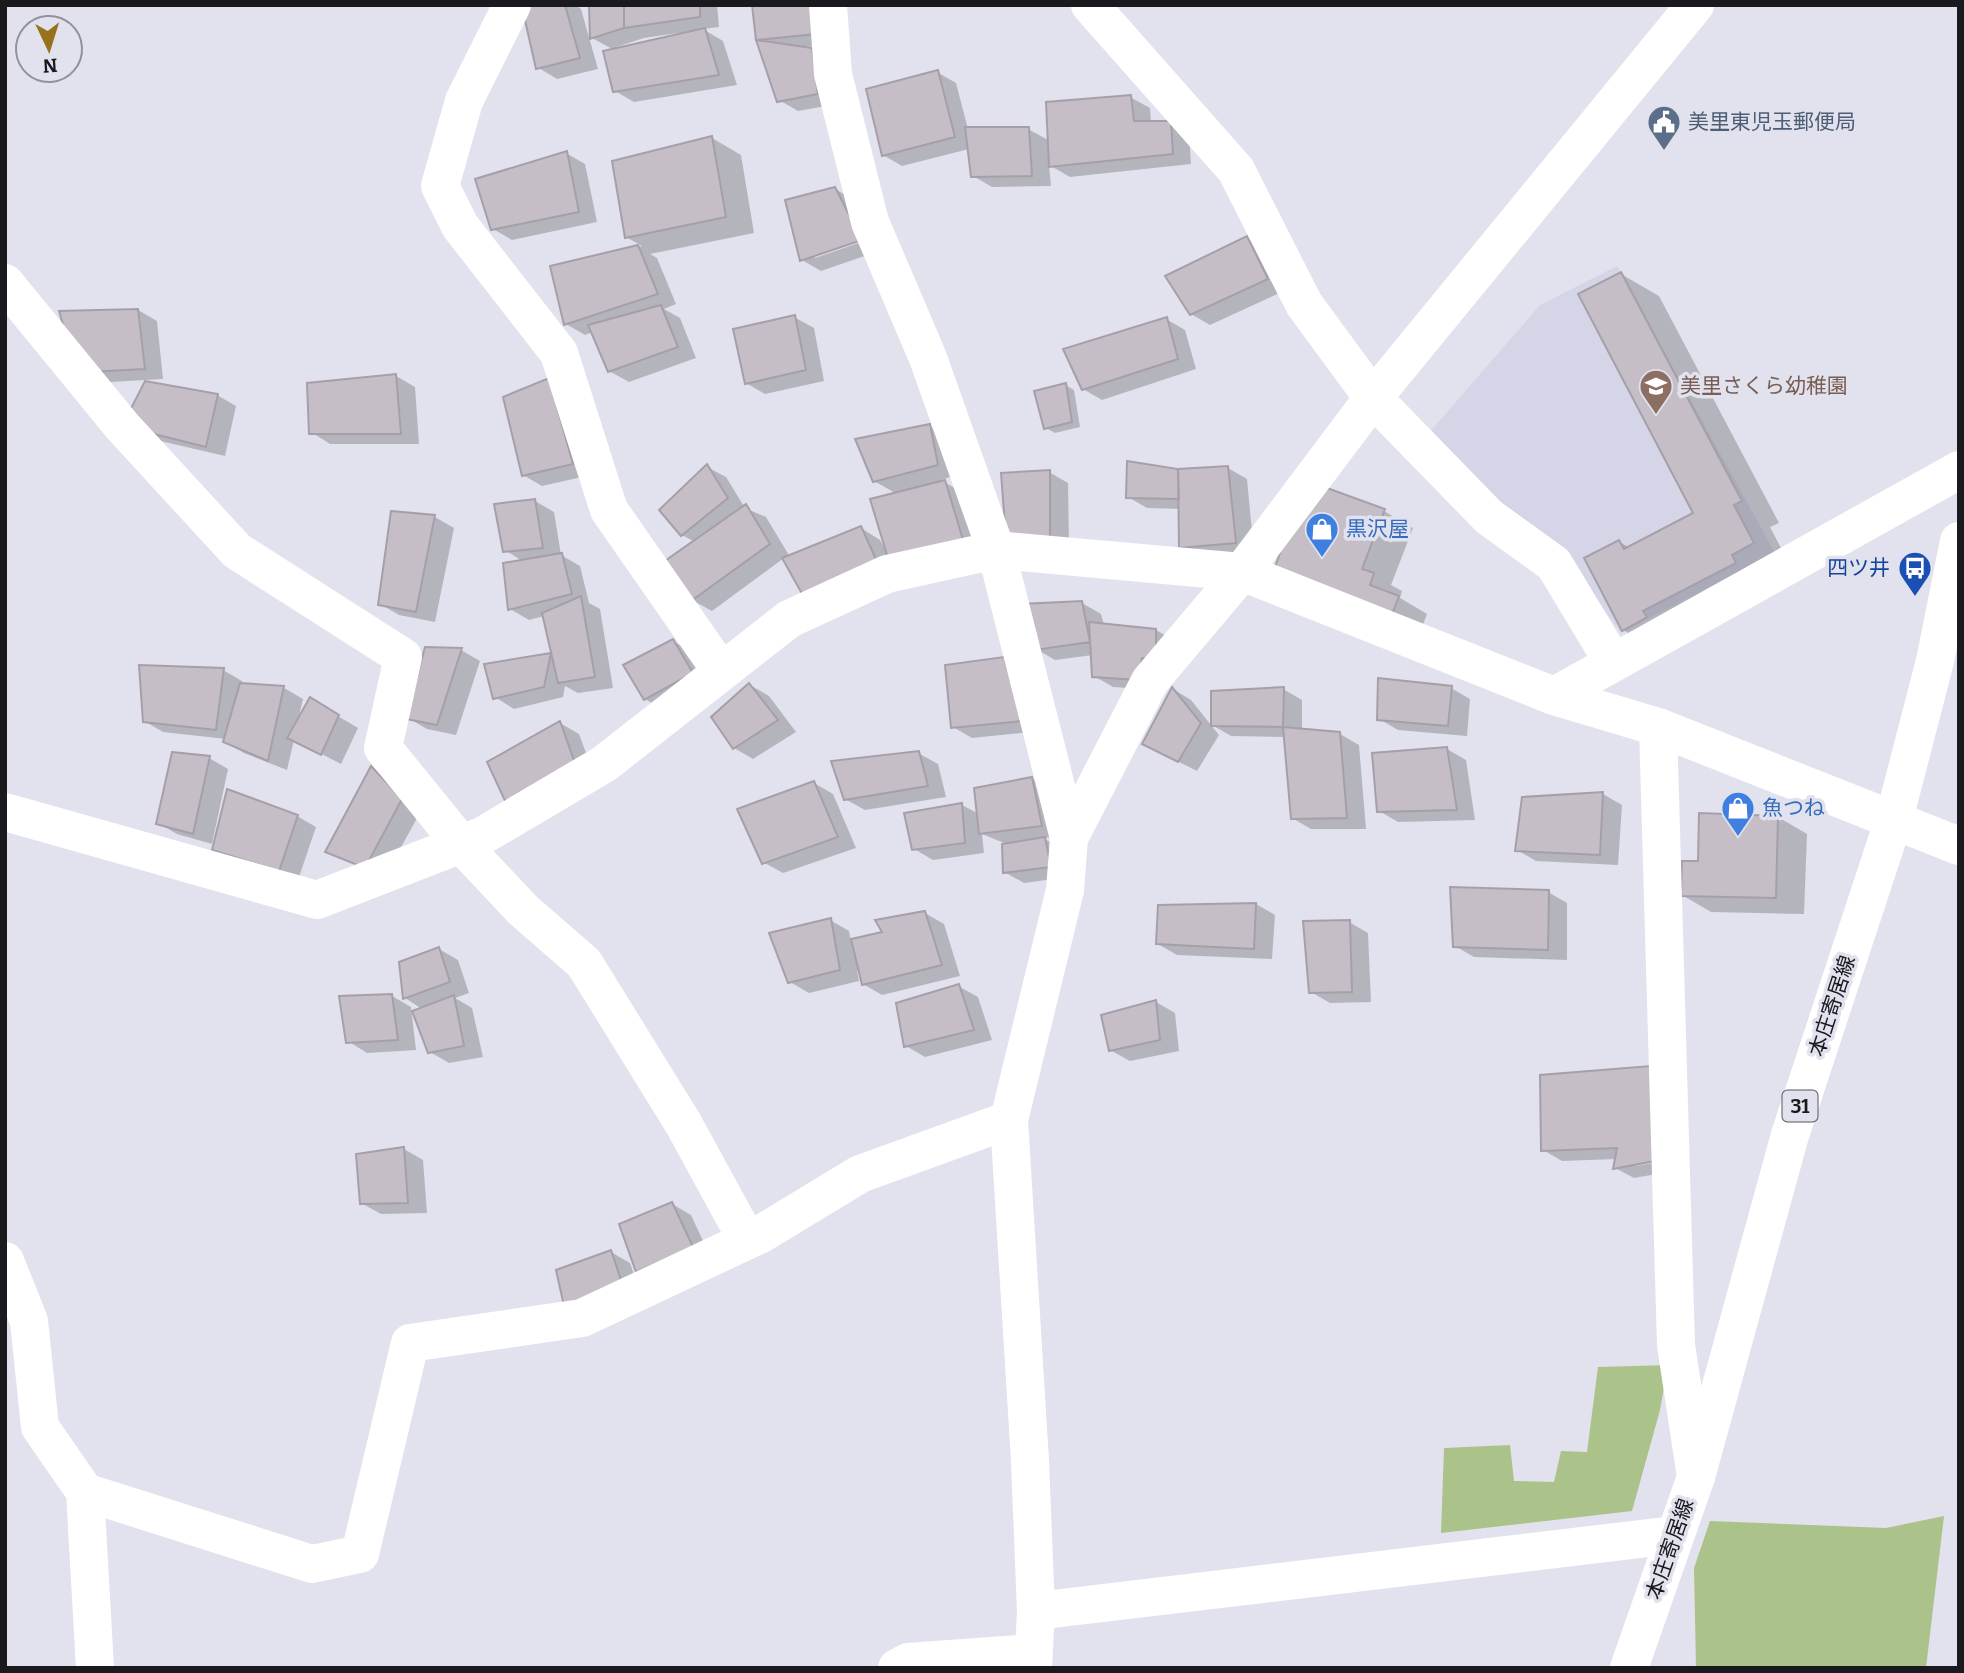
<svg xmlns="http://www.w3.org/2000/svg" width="1964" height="1673" font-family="Bitter,'Noto Sans JP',serif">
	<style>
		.built { fill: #d4d6e8 }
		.green { fill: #acc28b }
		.shadow { fill: #0003; fill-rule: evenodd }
		.building { fill: #c5bec7; stroke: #a69fa9; stroke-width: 2 }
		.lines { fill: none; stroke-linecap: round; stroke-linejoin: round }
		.minor { stroke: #fff; stroke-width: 38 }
		.major { stroke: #fff; stroke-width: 38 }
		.labels { text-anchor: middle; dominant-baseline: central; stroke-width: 7; stroke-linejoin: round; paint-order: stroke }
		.shield { fill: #e1e2ed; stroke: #56565c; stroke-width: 2 }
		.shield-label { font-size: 19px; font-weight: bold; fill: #1a1a1e }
		.service-label { font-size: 21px; fill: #4e5e75; stroke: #e1e2ed; text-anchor: start }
		.education-label { font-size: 21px; fill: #785e54; stroke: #e1e2ed; text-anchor: start }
		.shop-label { font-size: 21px; fill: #366cbe; stroke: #e1e2ed; text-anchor: start }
		.transit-label { font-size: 21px; fill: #164399; stroke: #e1e2ed; text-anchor: end }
		.street-label { font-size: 21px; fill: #1a1a1e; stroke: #e1e2ed }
	</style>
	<rect width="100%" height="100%" fill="#e1e2ed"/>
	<path class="built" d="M 1617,266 L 1775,553 L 1621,633 L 1562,551 L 1490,499 L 1428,434 L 1540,305 Z"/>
	<path class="green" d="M 1668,1365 L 1660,1410 L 1632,1511 L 1441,1533 L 1444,1448 L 1510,1445 L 1514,1481 L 1554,1482 L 1561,1451 L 1587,1452 L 1598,1367 Z
		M 1944,1516 L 1926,1668 L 1696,1668 L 1694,1568 L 1710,1521 L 1886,1528 Z"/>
	<path class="shadow" d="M 536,5 L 575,5 L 581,9 L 598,69 L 557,79 L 537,67 Z
		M 591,5 L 717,5 L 719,27 L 703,29 L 723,41 L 737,85 L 634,102 L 615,91 L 614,50 L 592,38 ZM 678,33 L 678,36 L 617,50 L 616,47 L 644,38 Z
		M 754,5 L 835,44 L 803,47 L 837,104 L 798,111 L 779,100 L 758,40 Z
		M 937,72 L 956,83 L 968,129 L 1028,129 L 1050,141 L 1130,97 L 1150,108 L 1151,123 L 1170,123 L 1189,134 L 1191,164 L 1070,177 L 1049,165 L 1051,186 L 992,187 L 973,176 L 969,149 L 902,166 L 883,155 Z
		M 712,138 L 741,155 L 754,233 L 650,254 L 657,258 L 676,304 L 664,309 L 680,318 L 696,358 L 629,382 L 609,371 L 593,332 L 585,335 L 566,324 L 552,267 L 642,246 L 626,237 Z
		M 566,153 L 585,164 L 597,222 L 512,240 L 493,229 Z
		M 835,189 L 854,200 L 879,251 L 821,271 L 802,260 ZM 869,236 L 870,239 L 815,258 L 815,254 Z
		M 1247,238 L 1266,249 L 1286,290 L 1210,325 L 1191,314 Z
		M 1621,274 L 1659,296 L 1779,523 L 1770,527 L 1790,565 L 1661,652 L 1623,630 L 1619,542 L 1630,548 L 1695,514 Z
		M 138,310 L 157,321 L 163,379 L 110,382 L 90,371 Z
		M 794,317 L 814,328 L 824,381 L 765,394 L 746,383 Z
		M 1166,319 L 1185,330 L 1196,369 L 1102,400 L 1083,389 Z
		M 396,376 L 415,387 L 419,444 L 330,444 L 311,432 Z
		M 549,380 L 591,475 L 542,486 L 523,475 Z
		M 1065,385 L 1074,390 L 1080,427 L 1055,433 L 1046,428 Z
		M 217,395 L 236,406 L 225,456 L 143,437 Z
		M 930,426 L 949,437 L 956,475 L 941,480 L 963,493 L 983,554 L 911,575 L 784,558 L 712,611 L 692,600 L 695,542 L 682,535 L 707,467 L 726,477 L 745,508 L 766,517 L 790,557 L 861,528 L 880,540 L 886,551 L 897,494 L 874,481 Z
		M 1228,468 L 1247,479 L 1254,553 L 1200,558 L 1181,547 L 1181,509 L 1147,508 L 1128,497 Z
		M 1049,472 L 1068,483 L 1069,547 L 1027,548 Z
		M 535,501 L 554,512 L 561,555 L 580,566 L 589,603 L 600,609 L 613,688 L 578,693 L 565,686 L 563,697 L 514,709 L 495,697 L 486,666 L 553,654 L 544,616 L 529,620 L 510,609 L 524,562 L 505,550 Z
		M 1384,511 L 1413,528 L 1391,585 L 1402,591 L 1400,598 L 1427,614 L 1421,630 L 1304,586 Z
		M 392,513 L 435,517 L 454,528 L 435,622 L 399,615 L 380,604 Z
		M 1082,603 L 1101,614 L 1104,625 L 1156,630 L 1175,641 L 1158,690 L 1113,687 L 1094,676 L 1093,655 L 1055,660 L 1036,649 Z
		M 673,641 L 692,652 L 711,684 L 664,710 L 645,699 Z
		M 461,650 L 480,661 L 456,735 L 427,729 L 408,718 Z
		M 1004,659 L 1040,731 L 972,738 L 953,727 Z
		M 223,670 L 242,681 L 242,684 L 284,688 L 303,699 L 298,720 L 311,700 L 358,728 L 341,764 L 294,740 L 287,770 L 244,753 L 225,742 L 226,739 L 163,732 L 144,721 Z
		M 750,685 L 769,696 L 796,732 L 753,759 L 734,748 Z
		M 1451,688 L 1470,699 L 1467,736 L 1398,730 L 1379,719 Z
		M 1173,689 L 1191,700 L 1219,735 L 1197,771 L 1163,754 Z
		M 1283,689 L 1302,700 L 1302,731 L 1340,734 L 1359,745 L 1366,829 L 1311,829 L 1292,818 L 1285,737 L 1231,736 L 1212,725 Z
		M 560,723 L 579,734 L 595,777 L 529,817 Z
		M 1447,749 L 1466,760 L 1475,820 L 1398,822 L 1379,811 Z
		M 918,753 L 938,764 L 946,797 L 865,810 L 845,799 Z
		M 209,758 L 228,769 L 212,844 L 177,834 L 158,823 Z
		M 372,769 L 391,780 L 421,811 L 384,878 L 328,851 Z
		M 1031,778 L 1050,789 L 1060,836 L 1043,838 L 1064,850 L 1069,877 L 1024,883 L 1004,872 L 1004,843 L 982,834 L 984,853 L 933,860 L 914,849 L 962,805 L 979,814 Z
		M 814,783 L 833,794 L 856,848 L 783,873 L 763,862 Z
		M 1603,794 L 1622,805 L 1618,865 L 1536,861 L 1517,850 Z
		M 297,816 L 316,827 L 298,880 L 233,861 L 214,850 Z
		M 1778,817 L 1807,834 L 1804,914 L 1711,912 L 1682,895 L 1700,863 Z
		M 1548,892 L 1567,903 L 1567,960 L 1474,957 L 1455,946 Z
		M 1256,904 L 1275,915 L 1272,959 L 1177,955 L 1158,944 Z
		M 925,913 L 944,924 L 960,976 L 882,995 L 863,984 L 860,971 L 857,971 L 859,981 L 809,993 L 790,982 L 830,920 L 849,931 L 851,941 L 884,933 Z
		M 1349,922 L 1368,933 L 1371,1002 L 1330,1003 L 1311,992 Z
		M 439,949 L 458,960 L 469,993 L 455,998 L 472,1008 L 483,1057 L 449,1063 L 430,1052 L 422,1009 L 405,998 L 401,964 Z
		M 958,986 L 978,997 L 992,1040 L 925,1057 L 906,1046 Z
		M 392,996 L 411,1007 L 416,1050 L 367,1053 L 348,1041 Z
		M 1156,1002 L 1175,1013 L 1179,1051 L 1130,1061 L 1110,1050 Z
		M 1650,1068 L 1669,1079 L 1674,1171 L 1634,1178 L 1615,1168 L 1617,1159 L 1562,1161 L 1543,1150 L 1542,1076 ZM 1664,1158 L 1664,1161 L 1635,1166 L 1635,1163 Z
		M 404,1149 L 423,1160 L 427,1213 L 381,1214 L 361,1203 Z
		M 672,1204 L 691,1215 L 711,1258 L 657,1282 Z
		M 611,1252 L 630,1263 L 642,1297 L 585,1316 Z"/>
	<path class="building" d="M 530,5 L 565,5 L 580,58 L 536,69 L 522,7 Z
		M 589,5 L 624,5 L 624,28 L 590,39 Z
		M 624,5 L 700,5 L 700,17 L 624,28 Z
		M 752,5 L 813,5 L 816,34 L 756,40 Z
		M 705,28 L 719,75 L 613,92 L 603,51 Z
		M 756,40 L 812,48 L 818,94 L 777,102 Z
		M 938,70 L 955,137 L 882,156 L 866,89 Z
		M 1131,95 L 1134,121 L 1171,121 L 1173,154 L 1049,167 L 1046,102 Z
		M 965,127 L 1029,127 L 1032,176 L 971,177 Z
		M 712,136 L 726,217 L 625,238 L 612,161 Z
		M 567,151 L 579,212 L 491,230 L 475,179 Z
		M 835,187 L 862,240 L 800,261 L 785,200 Z
		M 1247,236 L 1268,279 L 1190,315 L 1165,276 Z
		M 638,245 L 658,294 L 564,325 L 550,266 Z
		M 1621,272 L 1742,501 L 1734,505 L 1754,543 L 1732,555 L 1736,563 L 1643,611 L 1647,617 L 1622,631 L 1584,558 L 1619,540 L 1624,549 L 1693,513 L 1578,294 Z
		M 661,305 L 678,347 L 608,372 L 588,325 Z
		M 138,309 L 145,369 L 89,372 L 68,342 L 59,311 Z
		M 795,315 L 806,370 L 745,384 L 733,329 Z
		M 1167,317 L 1178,359 L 1082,390 L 1063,349 Z
		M 396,374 L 401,434 L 309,434 L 307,383 Z
		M 549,378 L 573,464 L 522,476 L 503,397 Z
		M 145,381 L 218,394 L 206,447 L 122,426 Z
		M 1066,383 L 1072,422 L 1044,429 L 1034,391 Z
		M 930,424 L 938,465 L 873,482 L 855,439 Z
		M 1127,461 L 1178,469 L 1179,499 L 1126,498 Z
		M 707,464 L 728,498 L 681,536 L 659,510 Z
		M 1228,466 L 1236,543 L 1179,548 L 1178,469 Z
		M 1050,470 L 1050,537 L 1006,538 L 1001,473 Z
		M 945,480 L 964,543 L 890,565 L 870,499 Z
		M 1327,488 L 1385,509 L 1362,569 L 1374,573 L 1370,585 L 1399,596 L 1392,614 L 1274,570 L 1281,550 Z
		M 535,499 L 543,548 L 503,552 L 494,504 Z
		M 746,504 L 770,544 L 691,601 L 662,563 Z
		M 391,511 L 435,515 L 416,612 L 378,605 Z
		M 861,526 L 878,564 L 805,599 L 782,558 Z
		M 562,553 L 572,594 L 508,610 L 503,563 Z
		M 581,596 L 595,677 L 558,683 L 542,613 Z
		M 1082,601 L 1090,642 L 1035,650 L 1021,604 Z
		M 1089,622 L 1156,629 L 1156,659 L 1142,658 L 1139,680 L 1092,677 Z
		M 673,639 L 693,673 L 644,700 L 623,665 Z
		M 425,647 L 462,648 L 437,725 L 406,719 Z
		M 551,653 L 544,687 L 493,699 L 484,664 Z
		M 1004,657 L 1022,721 L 951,728 L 945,665 Z
		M 139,665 L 224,668 L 216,730 L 143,722 Z
		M 1378,678 L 1452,686 L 1448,726 L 1377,720 Z
		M 240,683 L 284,686 L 268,761 L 223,742 Z
		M 749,683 L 778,720 L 733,749 L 711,717 Z
		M 1172,687 L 1201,723 L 1178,762 L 1142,744 Z
		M 1284,687 L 1283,727 L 1211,726 L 1211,691 Z
		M 310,697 L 339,715 L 321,755 L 287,738 Z
		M 560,721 L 576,766 L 508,807 L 487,762 Z
		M 1283,727 L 1340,732 L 1347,818 L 1291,819 Z
		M 1447,747 L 1457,810 L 1377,812 L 1372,753 Z
		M 919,751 L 928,786 L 844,800 L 831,761 Z
		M 172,752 L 210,756 L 193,834 L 156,824 Z
		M 371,766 L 402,799 L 365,868 L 325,852 Z
		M 1032,777 L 1042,826 L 979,834 L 974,788 Z
		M 814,781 L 838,837 L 762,864 L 737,809 Z
		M 227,789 L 298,815 L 279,871 L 212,850 Z
		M 1603,792 L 1600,855 L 1515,851 L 1522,797 Z
		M 962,803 L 965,843 L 912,850 L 904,813 Z
		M 1699,813 L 1778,816 L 1776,898 L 1681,896 L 1682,861 L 1698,861 Z
		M 1045,837 L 1051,867 L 1003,873 L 1002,844 Z
		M 1450,887 L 1549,890 L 1548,950 L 1453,947 Z
		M 1256,903 L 1254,949 L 1156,944 L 1158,905 Z
		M 925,911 L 942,965 L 862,985 L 851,939 L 882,932 L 875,920 Z
		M 831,918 L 840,970 L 788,983 L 769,933 Z
		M 1350,920 L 1352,992 L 1309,993 L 1303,921 Z
		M 439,947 L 450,982 L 403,999 L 399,962 Z
		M 959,984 L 974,1030 L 904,1047 L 896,1003 Z
		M 392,994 L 398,1040 L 346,1043 L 339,996 Z
		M 454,995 L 464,1046 L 428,1053 L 412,1011 Z
		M 1156,1000 L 1160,1040 L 1109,1051 L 1101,1015 Z
		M 1651,1066 L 1655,1161 L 1613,1169 L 1617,1148 L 1541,1151 L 1540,1075 Z
		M 404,1147 L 408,1203 L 360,1204 L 356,1154 Z
		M 672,1202 L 693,1247 L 636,1272 L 619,1224 Z
		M 611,1250 L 623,1286 L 564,1306 L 556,1270 Z"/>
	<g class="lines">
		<path class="minor" d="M 512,5 L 464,101 L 440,186 L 460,226 L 559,353 L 609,510 L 721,671
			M 828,5 L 833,74 L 870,222 L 928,358 L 996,550 L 1069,838
			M 1090,5 L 1236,170 L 1304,304 L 1373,398 L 1489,517 L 1554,564 L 1613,662
			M 5,283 L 122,426 L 237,551 L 403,657 L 383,748 L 461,844 L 523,910 L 584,963 L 683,1123 L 747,1240
			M 1554,696 L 1959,470
			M 1658,727 L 1676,1345 L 1696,1477
			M 5,812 L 317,900 L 482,836 L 604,764 L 789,619 L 887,574 L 996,550 L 1242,572 L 1554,696 L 1658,727 L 1959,846
			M 5,1261 L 29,1321 L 40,1427 L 85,1492 L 95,1668
			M 85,1492 L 312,1564 L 360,1554 L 410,1343 L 582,1318 L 761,1234 L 860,1174 L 1009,1120
			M 1036,1611 L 1674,1535
			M 897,1668 L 908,1662 L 1032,1653
			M 1033,1668 L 1036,1611 L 1030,1461 L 1009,1120 L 1065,890 L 1069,838 L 1150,681 L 1242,572 L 1373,398 L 1695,5"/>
		<path class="major" d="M 1629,1668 L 1696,1477 L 1790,1135 L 1894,819 L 1935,661 L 1959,541"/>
	</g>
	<defs>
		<symbol id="civic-pin" viewBox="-11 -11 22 30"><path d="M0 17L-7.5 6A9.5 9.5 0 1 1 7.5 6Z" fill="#5c6f8a" stroke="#e1e2ed"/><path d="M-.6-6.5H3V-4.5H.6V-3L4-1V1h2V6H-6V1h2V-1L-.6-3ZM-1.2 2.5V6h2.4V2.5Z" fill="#fff"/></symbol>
		<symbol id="school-pin" viewBox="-11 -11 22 30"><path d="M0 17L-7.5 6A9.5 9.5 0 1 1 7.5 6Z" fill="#8d6e63" stroke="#e1e2ed"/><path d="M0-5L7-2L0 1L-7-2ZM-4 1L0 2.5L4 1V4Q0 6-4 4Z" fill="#fff"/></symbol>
		<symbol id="shop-pin" viewBox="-11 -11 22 30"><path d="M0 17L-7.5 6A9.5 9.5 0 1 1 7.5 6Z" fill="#3f7fe0" stroke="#e1e2ed"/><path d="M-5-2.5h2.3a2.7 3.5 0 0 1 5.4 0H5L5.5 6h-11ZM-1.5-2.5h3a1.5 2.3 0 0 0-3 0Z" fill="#fff"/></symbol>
		<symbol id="bus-pin" viewBox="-11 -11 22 30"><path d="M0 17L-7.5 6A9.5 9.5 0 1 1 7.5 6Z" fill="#1a4fb4" stroke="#e1e2ed"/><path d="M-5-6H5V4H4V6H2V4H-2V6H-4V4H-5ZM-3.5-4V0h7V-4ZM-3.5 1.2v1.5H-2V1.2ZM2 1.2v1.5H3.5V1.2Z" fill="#fff"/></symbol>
	</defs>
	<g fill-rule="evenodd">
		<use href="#civic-pin" x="1645" y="103" width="38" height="52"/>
		<use href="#school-pin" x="1637" y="367" width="38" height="52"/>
		<use href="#shop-pin" x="1303" y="510" width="38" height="52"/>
		<use href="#bus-pin" x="1896" y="549" width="38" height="52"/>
		<use href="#shop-pin" x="1719" y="789" width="38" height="52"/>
	</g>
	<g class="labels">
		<rect class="shield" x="1782.5" y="1090.5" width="35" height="31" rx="5"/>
		<g class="shield-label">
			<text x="1800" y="1106">31</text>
		</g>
		<g class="service-label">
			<text x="1688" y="122">美里東児玉郵便局</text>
		</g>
		<g class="education-label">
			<text x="1680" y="386">美里さくら幼稚園</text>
		</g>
		<g class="shop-label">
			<text x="1346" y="529">黒沢屋</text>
			<text x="1762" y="808">魚つね</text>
		</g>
		<g class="transit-label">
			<text x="1890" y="568">四ツ井</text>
		</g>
		<g class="street-label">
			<text transform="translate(1832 1006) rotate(-72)">本庄寄居線</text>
			<text transform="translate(1670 1549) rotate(-71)">本庄寄居線</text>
		</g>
	</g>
	<rect width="1964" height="1673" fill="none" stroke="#1a1a1e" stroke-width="14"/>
	<g transform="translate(49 49) rotate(176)"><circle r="33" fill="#e1e2ed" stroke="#91929a" stroke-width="2"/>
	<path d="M0-5L12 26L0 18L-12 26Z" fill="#98711c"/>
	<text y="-10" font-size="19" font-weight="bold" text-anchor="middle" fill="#1a1a1e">N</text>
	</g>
</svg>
